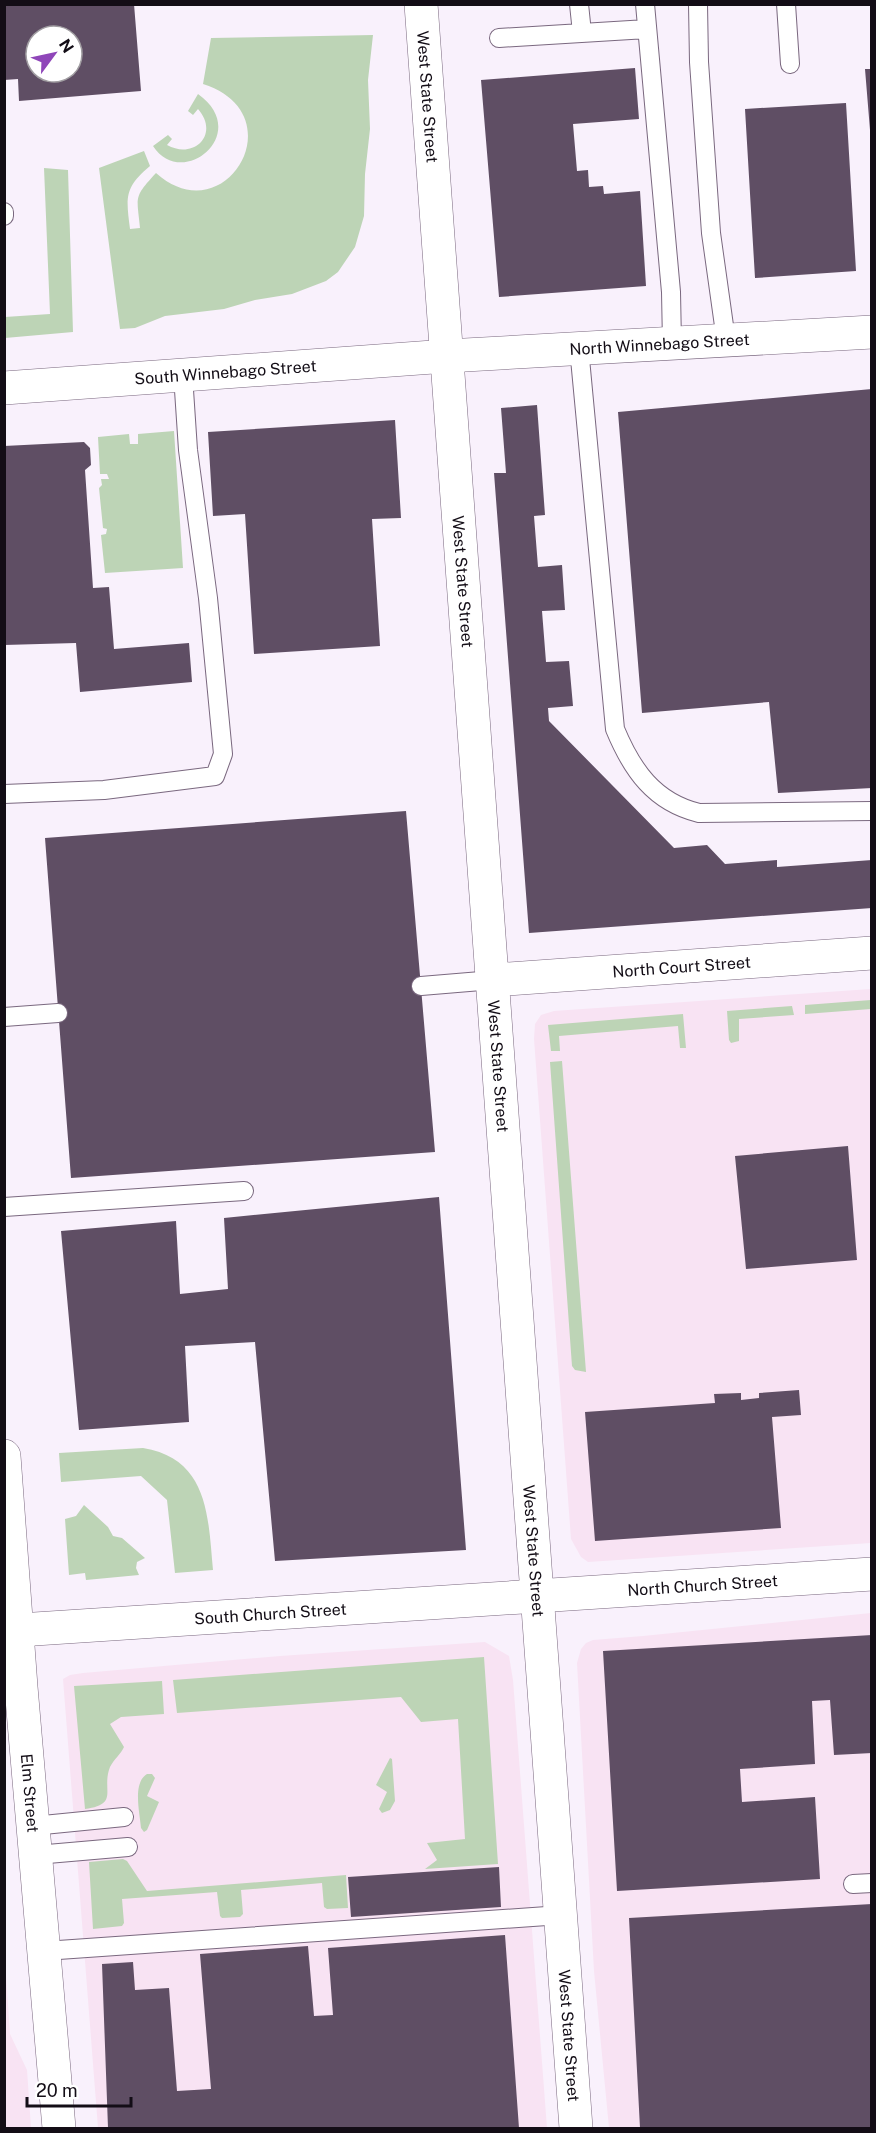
<svg xmlns="http://www.w3.org/2000/svg" width="876" height="2133" font-family="'Public Sans',sans-serif">
	<style>
		.commercial { fill: #f8e3f3 }
		.green { fill: #bdd4b6 }
		.building { fill: #5f4e64; fill-rule: evenodd }
		.lines { fill: none; stroke-linecap: round; stroke-linejoin: round }
		.lane-casing { stroke: #7a687f; stroke-width: 20 }
		.street-casing { stroke: #7a687f; stroke-width: 34 }
		.secondary-casing { stroke: #7a687f; stroke-width: 34 }
		.primary-casing { stroke: #7a687f; stroke-width: 34 }
		.lane { stroke: #fff; stroke-width: 18 }
		.street { stroke: #fff; stroke-width: 33 }
		.secondary { stroke: #fff; stroke-width: 33 }
		.primary { stroke: #fff; stroke-width: 33 }
		.labels { text-anchor: middle; dominant-baseline: central; stroke-width: 6; stroke-linejoin: round; paint-order: stroke }
		.street-label { font-size: 16px; fill: #130d16; stroke: #fff }
	</style>
	<rect width="100%" height="100%" fill="#f9f1fc"/>
	<path class="commercial" d="M 871,989 L 871,1543 L 588,1562 L 581,1557 L 571,1539 L 534,1039 L 535,1024 L 541,1015 L 554,1011 Z
		M 871,1613 L 871,2128 L 609,2128 L 594,1971 L 577,1663 L 581,1649 L 586,1643 L 593,1640 L 643,1636 Z
		M 485,1642 L 509,1656 L 513,1680 L 547,2128 L 98,2128 L 63,1679 L 70,1675 L 83,1673 L 280,1656 Z
		M 4,1946 L 10,2034 L 27,2070 L 31,2128 L 5,2128 Z"/>
	<path class="green" d="M 373,35 L 368,80 L 370,129 L 365,174 L 364,216 L 355,247 L 338,272 L 326,281 L 292,294 L 255,300 L 224,309 L 165,316 L 135,328 L 120,329 L 99,168 L 144,151 L 150,166 C 124,188 126,197 130,229 L 140,228 C 137,196 133,198 156,173 C 225,235 297,114 203,84 L 211,38 Z
		M 198,94 C 253,133 182,191 153,146 L 168,135 L 172,139 L 167,145 C 194,160 220,134 198,109 L 193,115 L 188,111 Z
		M 44,168 L 68,170 L 73,332 L 5,338 L 5,317 L 50,314 Z
		M 174,431 L 183,568 L 105,573 L 101,535 L 106,534 L 107,529 L 103,528 L 99,488 L 102,485 L 101,479 L 109,479 L 107,474 L 100,474 L 98,437 L 129,434 L 130,444 L 138,444 L 138,434 Z
		M 871,1000 L 871,1009 L 805,1014 L 805,1005 Z
		M 792,1006 L 794,1015 L 739,1019 L 739,1041 L 731,1043 L 729,1040 L 727,1011 Z
		M 683,1014 L 686,1048 L 680,1048 L 678,1026 L 559,1036 L 560,1051 L 551,1051 L 548,1025 Z
		M 562,1061 L 586,1372 L 575,1370 L 572,1366 L 550,1062 Z
		M 143,1448 C 209,1459 208,1517 213,1570 L 175,1573 L 167,1500 L 141,1476 L 61,1482 L 59,1453 Z
		M 84,1505 L 108,1527 L 113,1536 L 122,1538 L 145,1558 L 137,1562 L 136,1568 L 139,1575 L 86,1580 L 85,1573 L 69,1575 L 65,1519 L 76,1516 Z
		M 484,1657 L 498,1864 L 425,1869 L 437,1860 L 427,1843 L 465,1839 L 458,1719 L 421,1722 L 401,1697 L 177,1713 L 173,1680 Z
		M 162,1681 L 164,1714 L 121,1717 L 110,1724 L 124,1747 C 121,1754 114,1759 110,1767 C 101,1790 120,1804 85,1809 L 74,1686 Z
		M 390,1758 L 392,1759 L 395,1801 L 390,1810 L 382,1813 L 379,1809 L 387,1792 L 376,1785 Z
		M 147,1774 L 152,1774 L 155,1778 L 147,1796 L 159,1802 L 147,1830 L 144,1832 L 141,1828 C 140,1813 132,1783 147,1774 Z
		M 123,1859 L 127,1861 L 147,1891 L 346,1875 L 348,1908 L 327,1909 L 324,1907 L 322,1883 L 241,1890 L 243,1914 L 240,1917 L 222,1918 L 220,1916 L 217,1892 L 122,1899 L 124,1923 L 122,1926 L 93,1929 L 89,1862 Z"/>
	<path class="building" d="M 4,4 L 134,4 L 141,91 L 19,101 L 18,79 L 4,80 ZM 36,36 L 72,36 L 72,72 L 36,72 Z
		M 635,68 L 639,119 L 573,124 L 577,171 L 588,170 L 589,187 L 603,186 L 604,194 L 640,191 L 646,286 L 499,297 L 481,80 Z
		M 865,69 L 872,69 L 872,130 L 870,130 Z
		M 846,103 L 856,271 L 755,278 L 745,109 Z
		M 872,389 L 872,788 L 778,793 L 769,702 L 642,713 L 618,412 Z
		M 537,405 L 545,515 L 534,516 L 538,567 L 562,565 L 565,610 L 542,611 L 546,662 L 569,661 L 573,706 L 548,708 L 549,721 L 674,848 L 707,845 L 725,864 L 777,860 L 777,867 L 872,860 L 872,908 L 529,933 L 494,473 L 506,473 L 501,408 Z
		M 395,420 L 401,518 L 372,519 L 380,646 L 254,654 L 245,514 L 213,516 L 208,432 Z
		M 84,442 L 90,448 L 91,465 L 85,470 L 93,588 L 109,587 L 114,649 L 189,643 L 192,682 L 80,692 L 76,643 L 4,645 L 4,446 Z
		M 406,811 L 435,1152 L 71,1178 L 45,838 Z
		M 848,1146 L 857,1260 L 746,1269 L 735,1156 Z
		M 439,1197 L 466,1550 L 275,1561 L 255,1342 L 185,1346 L 189,1422 L 79,1430 L 61,1231 L 176,1221 L 180,1294 L 228,1289 L 224,1218 Z
		M 799,1390 L 801,1415 L 772,1417 L 781,1528 L 595,1541 L 585,1412 L 715,1403 L 714,1394 L 741,1393 L 741,1400 L 759,1398 L 759,1393 Z
		M 872,1635 L 872,1753 L 834,1755 L 830,1700 L 812,1701 L 815,1764 L 740,1769 L 742,1802 L 815,1797 L 820,1879 L 617,1891 L 603,1651 Z
		M 499,1867 L 501,1907 L 351,1917 L 348,1877 Z
		M 872,1904 L 872,2128 L 640,2128 L 629,1918 Z
		M 505,1935 L 519,2128 L 108,2128 L 102,1964 L 133,1962 L 135,1990 L 169,1988 L 177,2091 L 211,2089 L 200,1954 L 308,1946 L 314,2016 L 333,2015 L 328,1948 Z"/>
	<g class="lines">
		<defs>
			<path id="lane" d="M 579,4 L 582,33
				M 645,4 L 671,292 L 672,343
				M 698,4 L 699,62 L 711,233 L 726,340
				M 786,4 L 790,64
				M 499,38 L 647,29
				M 4,212 L 4,216
				M 579,348 L 615,729 C 632,770 654,802 699,813 L 872,811
				M 4,794 L 104,790 L 215,776 L 223,754 L 208,598 L 188,450 L 183,375
				M 421,986 L 493,980
				M 4,1017 L 58,1013
				M 4,1207 L 244,1191
				M 33,1826 L 124,1817
				M 36,1855 L 128,1847
				M 853,1884 L 872,1883
				M 44,1951 L 561,1915"/>
			<g id="street">
				<path id="s1" d="M 493,980 L 872,953"/>
				<path id="s2" d="M 4,1456 L 21,1687 L 59,2128"/>
			</g>
			<g id="secondary">
				<path id="s3" d="M 421,4 L 576,2128"/>
				<path id="s4" d="M 4,388 L 447,356 L 872,332"/>
			</g>
			<g id="primary">
				<path id="s5" d="M 4,1631 L 872,1574"/>
			</g>
		</defs>
		<use href="#lane" class="lane-casing"/>
		<use href="#street" class="street-casing"/>
		<use href="#secondary" class="secondary-casing"/>
		<use href="#primary" class="primary-casing"/>
		<use href="#lane" class="lane"/>
		<use href="#street" class="street"/>
		<use href="#secondary" class="secondary"/>
		<use href="#primary" class="primary"/>
	</g>
	<g class="labels">
		<g class="street-label">
			<text stroke="none"><textPath href="#s3" startOffset="93">West State Street</textPath></text>
			<text stroke="none"><textPath href="#s4" startOffset="657">North Winnebago Street</textPath></text>
			<text stroke="none"><textPath href="#s4" startOffset="222">South Winnebago Street</textPath></text>
			<text stroke="none"><textPath href="#s3" startOffset="579">West State Street</textPath></text>
			<text stroke="none"><textPath href="#s1" startOffset="189">North Court Street</textPath></text>
			<text stroke="none"><textPath href="#s3" startOffset="1065">West State Street</textPath></text>
			<text stroke="none"><textPath href="#s3" startOffset="1551">West State Street</textPath></text>
			<text stroke="none"><textPath href="#s5" startOffset="700">North Church Street</textPath></text>
			<text stroke="none"><textPath href="#s5" startOffset="267">South Church Street</textPath></text>
			<text stroke="none"><textPath href="#s2" startOffset="338">Elm Street</textPath></text>
			<text stroke="none"><textPath href="#s3" startOffset="2037">West State Street</textPath></text>
		</g>
	</g>
	<rect width="876" height="2133" fill="none" stroke="#130d16" stroke-width="12"/>
	<g transform="translate(54 54) rotate(57)"><circle r="28" fill="#ffffff" stroke="#a19ea2" stroke-width="1.5"/>
	<path d="M0-4.5L10 22L0 15L-10 22Z" fill="#8f46b9"/>
	<text y="-9" font-size="16" font-weight="bold" text-anchor="middle" fill="#130d16">N</text>
	</g>
	<path d="M27 2097v9h104v-9" fill="none" stroke="#130d16" stroke-width="3"/>
	<text x="36" y="2097" font-size="18" fill="#130d16" stroke="#ffffff" stroke-width="4.5" paint-order="stroke">20 m</text>
</svg>
